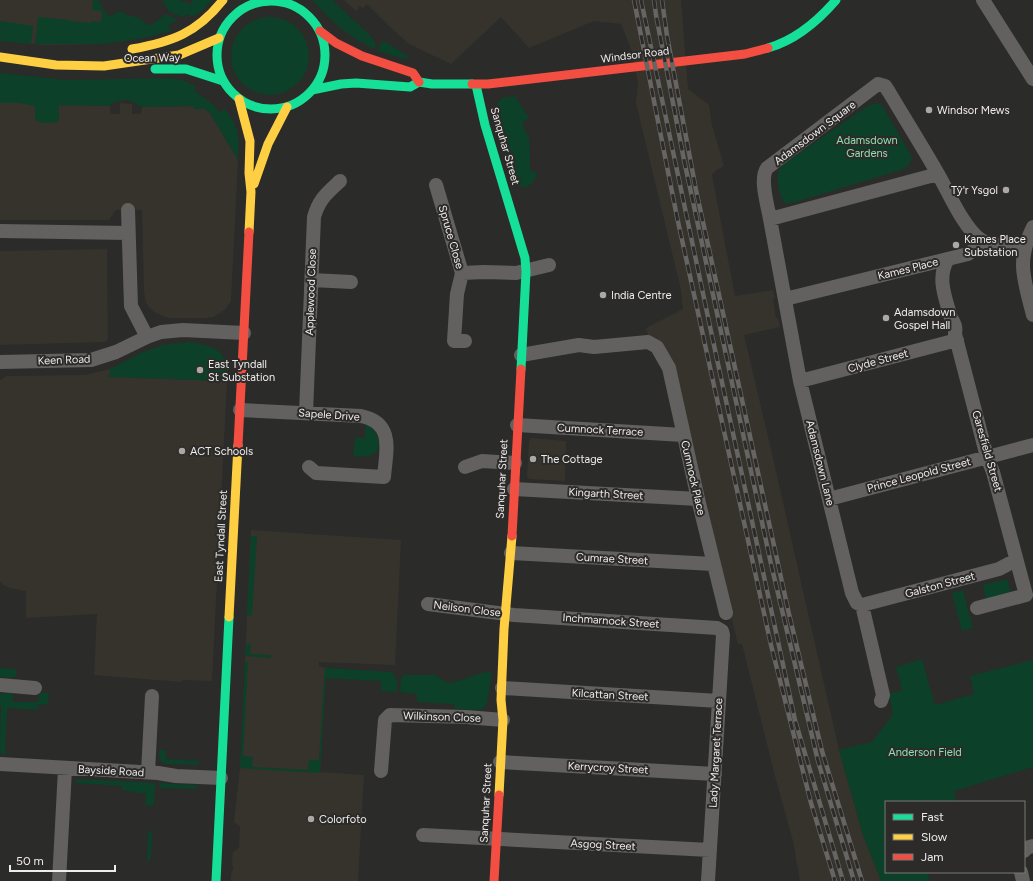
<svg xmlns="http://www.w3.org/2000/svg" width="1033" height="881" font-family="Figtree,sans-serif">
	<style>
		.built { fill: #36332c }
		.green { fill: #0d4028 }
		.lines { fill: none; stroke-linecap: round; stroke-linejoin: round }
		.street { stroke: #626160; stroke-width: 14 }
		.fast { stroke: #16e098; stroke-width: 9 }
		.slow { stroke: #ffcf43; stroke-width: 9 }
		.jam { stroke: #f24e42; stroke-width: 9 }
		.rail-casing { stroke: #666564; stroke-width: 4.5 }
		.rail { stroke: #2c2b29; stroke-width: 3; stroke-dasharray: 9; stroke-linecap: butt }
		.poi-dot { fill: #aaa9a7; stroke: #2c2b29; stroke-width: 1.5 }
		.labels { text-anchor: middle; dominant-baseline: central; stroke-width: 4; stroke-linejoin: round; paint-order: stroke }
		.street-label { font-size: 11px; fill: #eeedeb; stroke: #2c2b29 }
		.poi-label { font-size: 11px; fill: #eeedeb; stroke: #2c2b29; text-anchor: start }
		.park-label { font-size: 11px; fill: #8de0af; stroke: #2c2b29 }
	</style>
	<rect width="100%" height="100%" fill="#2b2b2a"/>
	<path class="built" d="M 0,0 L 98,0 L 108,16 L 104,44 L 45,45 L 0,41 Z
		M 344,0 L 681,0 L 688,89 L 709,105 L 712,125 L 724,166 L 715,171 L 712,175 L 735,296 L 773,290 L 775,298 L 773,299 L 776,318 L 778,318 L 780,327 L 744,335 L 773,458 L 839,750 L 863,835 L 881,881 L 800,881 L 793,841 L 776,780 L 742,644 L 738,644 L 661,343 L 656,338 L 648,335 L 646,328 L 683,309 L 681,290 L 636,103 L 638,82 L 632,52 L 621,24 L 594,21 L 529,48 L 501,17 L 451,64 L 409,44 L 390,27 L 367,4 L 363,8 L 360,6 L 356,11 Z
		M 0,100 L 52,105 L 110,106 L 111,114 L 120,114 L 120,103 L 132,104 L 132,114 L 141,114 L 142,107 L 193,106 L 194,109 L 205,109 L 210,113 L 238,160 L 231,301 L 225,310 L 213,317 L 207,318 L 169,318 L 165,317 L 154,312 L 148,306 L 145,300 L 144,290 L 142,210 L 116,210 L 109,220 L 0,220 Z
		M 107,249 L 108,339 L 105,342 L 0,345 L 0,251 Z
		M 110,369 L 110,377 L 227,381 L 212,681 L 183,680 L 181,682 L 94,675 L 97,614 L 26,618 L 26,591 L 10,588 L 3,585 L 0,581 L 0,380 L 7,376 L 85,375 Z
		M 532,438 L 566,441 L 565,481 L 530,479 L 527,477 L 529,441 Z
		M 251,530 L 401,540 L 395,665 L 319,662 L 319,666 L 326,668 L 320,772 L 364,775 L 358,881 L 231,881 L 231,874 L 233,869 L 232,860 L 233,852 L 239,848 L 240,827 L 234,822 L 240,768 Z"/>
	<path class="green" d="M 93,0 L 98,0 L 108,16 L 122,11 L 124,14 L 139,18 L 149,26 L 166,14 L 178,20 L 168,25 L 171,31 L 144,38 L 104,44 L 35,44 L 38,17 L 70,20 L 70,21 L 91,23 L 91,21 L 101,22 L 102,11 L 92,10 Z
		M 162,0 L 180,0 L 191,4 L 193,0 L 212,0 C 206,7 200,14 191,17 L 187,14 L 183,17 L 169,12 Z
		M 312,0 L 332,0 L 370,35 L 376,44 L 375,49 C 346,36 333,22 312,0 Z
		M231 56a39 39 0 1 1 78 0a39 39 0 1 1-78 0Z
		M 0,21 L 33,26 L 31,44 L 0,41 Z
		M 384,41 L 408,56 L 407,60 L 378,51 L 380,44 Z
		M 0,73 L 67,80 L 170,78 L 182,80 L 196,86 L 195,92 L 209,101 L 220,112 L 225,109 C 240,128 239,137 238,160 L 210,113 L 205,109 L 194,109 L 193,106 L 142,107 L 133,102 L 126,100 L 119,101 L 112,103 L 110,106 L 59,105 L 59,120 L 57,122 L 43,123 L 35,120 L 35,106 L 19,103 L 0,103 Z
		M 509,96 L 509,98 L 515,96 L 529,118 L 524,121 L 523,127 L 529,137 L 530,155 L 530,170 L 538,174 C 532,185 527,192 515,183 L 495,113 C 495,104 500,98 509,96 Z
		M 876,103 L 882,105 L 912,157 L 909,165 L 901,170 L 792,203 L 784,203 C 780,195 775,180 779,170 C 780,168 784,165 785,163 L 869,105 Z
		M 189,342 C 217,346 228,350 227,381 L 109,377 L 110,369 L 143,352 L 163,345 Z
		M 366,424 C 380,430 386,455 366,456 L 366,457 L 353,456 L 355,438 L 365,438 Z
		M 251,536 L 257,536 L 252,615 L 247,616 Z
		M 1007,579 L 1011,594 L 986,600 L 983,585 Z
		M 963,590 L 973,628 L 962,631 L 952,593 Z
		M 251,643 L 250,654 L 271,655 L 271,658 L 245,656 L 246,645 Z
		M 922,659 L 935,705 L 974,694 L 970,676 L 1033,660 L 1033,767 L 954,791 L 957,802 L 886,802 L 886,872 L 927,872 L 930,881 L 881,881 L 863,835 L 839,750 L 872,742 L 893,714 L 889,694 L 902,690 L 896,667 Z
		M 245,661 L 248,662 L 243,756 L 253,757 L 252,767 L 308,770 L 309,760 L 319,760 L 325,666 L 327,668 L 390,672 C 399,675 397,684 397,692 L 381,691 L 381,681 L 326,678 L 320,773 L 240,768 Z
		M 0,668 L 16,669 L 16,676 L 13,678 L 0,677 Z
		M 485,672 L 492,673 L 487,703 L 482,710 L 454,709 L 455,704 L 417,702 L 417,694 L 400,692 L 401,678 L 404,675 L 436,675 L 445,682 L 452,683 Z
		M 8,691 L 13,692 L 13,702 L 38,702 L 39,693 L 49,693 L 48,705 L 39,704 L 38,710 L 7,708 L 5,751 L 8,755 L 0,753 L 1,705 L 0,705 L 0,693 L 7,694 Z
		M 159,750 L 166,750 L 166,759 L 200,761 L 198,765 L 166,764 L 162,762 L 159,757 Z
		M 80,779 L 155,783 L 154,806 L 145,805 L 146,794 L 122,790 L 122,786 L 75,783 L 77,780 Z
		M 159,783 L 194,785 L 198,787 L 199,789 L 160,788 Z
		M 148,831 L 152,831 L 151,859 L 147,862 Z"/>
	<g class="lines">
		<path class="street" d="M 983,0 L 1033,79
			M 938,174 L 770,219 C 768,206 759,179 767,168 L 878,84 L 885,86 L 889,92 C 905,119 922,146 938,174 C 948,191 964,229 981,240 C 994,247 1011,245 1026,245
			M 436,185 L 462,273 L 484,272 L 516,273 L 549,265
			M 128,210 L 131,306 L 147,337
			M 770,219 L 800,381 L 852,593 L 857,603 L 862,605 L 883,695 L 881,701
			M 1033,227 C 1016,262 1024,279 1033,315
			M 0,231 L 128,233
			M 948,259 C 936,278 946,299 951,318 C 955,324 956,327 955,334 L 987,457 L 993,472 L 1026,595 L 977,608
			M 462,273 L 457,294 L 454,341 L 465,341
			M 312,280 L 351,282
			M 785,299 L 968,254 L 977,247 L 981,240
			M 521,355 L 579,345 L 594,347 L 648,342 L 657,347 L 669,368 L 698,499 L 726,613
			M 0,362 L 91,360 L 116,352 L 147,337 L 161,332 L 183,330 L 244,333
			M 800,381 L 957,340
			M 240,410 L 361,416 C 395,423 386,451 384,477 L 316,473 L 309,467
			M 306,413 L 314,217 C 319,199 327,193 340,181
			M 517,425 L 683,435
			M 465,467 L 482,461 L 515,463
			M 514,489 L 698,499
			M 829,499 L 1033,445
			M 511,553 L 713,564
			M 428,604 L 514,615 L 717,628 L 722,631 L 723,635 L 708,881
			M 862,605 L 999,569 L 1016,560
			M 0,685 L 35,688
			M 502,688 L 719,701
			M 500,762 L 715,774
			M 0,764 L 158,773 L 176,776 L 221,778
			M 381,771 L 385,720 L 390,715 L 466,717 L 503,720
			M 148,772 L 152,696
			M 423,835 L 710,850
			M 1024,851 L 1026,848 L 1033,846
			M 1021,872 L 1023,881
			M 59,881 L 65,769"/>
		<path class="fast" d="M217 55a54 54 0 1 1 108 0a54 54 0 1 1-108 0Z
			M 768,48 C 796,40 817,22 836,0
			M 155,69 L 186,69 L 223,81
			M 476,85 L 485,125 L 525,258 L 526,272 L 521,369
			M 312,90 L 341,84 L 356,83 L 410,87 L 419,82 L 432,84 L 472,84
			M 216,881 L 229,617"/>
		<path class="slow" d="M 132,49 C 172,42 197,33 223,0
			M 0,57 L 56,65 L 104,66 L 179,55 L 219,38
			M 239,99 L 250,141 L 249,173 L 251,192 L 249,232
			M 254,184 L 268,144 L 287,107
			M 229,617 L 238,445
			M 499,795 L 503,720 L 501,700 L 504,629 L 512,536"/>
		<path class="jam" d="M 320,31 L 336,43 L 362,56 L 413,73 L 419,82
			M 472,84 L 488,84 L 745,54 L 768,48
			M 238,445 L 249,232
			M 512,536 L 521,369
			M 494,881 L 499,795"/>
		<defs>
			<path id="rail" d="M 634,0 L 677,217 L 771,645 L 811,803 L 835,881
				M 641,0 L 712,336 L 795,720 L 843,881
				M 654,0 L 656,15 L 684,160 L 771,564 L 818,761 L 854,881
				M 662,0 L 667,36 L 696,190 L 789,614 L 822,751 L 862,881"/>
		</defs>
		<use href="#rail" class="rail-casing"/>
		<use href="#rail" class="rail"/>
	</g>
	<g class="poi-dot">
		<circle cx="929" cy="110" r="4"/>
		<circle cx="1006" cy="190" r="4"/>
		<circle cx="956" cy="245" r="4"/>
		<circle cx="603" cy="295" r="4"/>
		<circle cx="886" cy="318" r="4"/>
		<circle cx="200" cy="370" r="4"/>
		<circle cx="182" cy="451" r="4"/>
		<circle cx="533" cy="459" r="4"/>
		<circle cx="311" cy="819" r="4"/>
	</g>
	<g class="labels">
		<g class="street-label">
			<text transform="translate(635 55) rotate(-7)">Windsor Road</text>
			<text transform="translate(152 58) rotate(-1)">Ocean Way</text>
			<text transform="translate(815 133) rotate(-37)">Adamsdown Square</text>
			<text transform="translate(505 146) rotate(74)">Sanquhar Street</text>
			<text transform="translate(451 237) rotate(74)">Spruce Close</text>
			<text transform="translate(908 269) rotate(-14)">Kames Place</text>
			<text transform="translate(311 292) rotate(-88)">Applewood Close</text>
			<text transform="translate(64 360) rotate(-2)">Keen Road</text>
			<text transform="translate(878 361) rotate(-15)">Clyde Street</text>
			<text transform="translate(329 415) rotate(4)">Sapele Drive</text>
			<text transform="translate(600 430) rotate(3)">Cumnock Terrace</text>
			<text transform="translate(987 451) rotate(74)">Garesfield Street</text>
			<text transform="translate(820 463) rotate(76)">Adamsdown Lane</text>
			<text transform="translate(919 475) rotate(-15)">Prince Leopold Street</text>
			<text transform="translate(693 478) rotate(77)">Cumnock Place</text>
			<text transform="translate(502 479) rotate(-87)">Sanquhar Street</text>
			<text transform="translate(606 494) rotate(3)">Kingarth Street</text>
			<text transform="translate(221 536) rotate(-87)">East Tyndall Street</text>
			<text transform="translate(612 559) rotate(3)">Cumrae Street</text>
			<text transform="translate(940 585) rotate(-15)">Galston Street</text>
			<text transform="translate(467 609) rotate(7)">Neilson Close</text>
			<text transform="translate(611 621) rotate(4)">Inchmarnock Street</text>
			<text transform="translate(610 695) rotate(3)">Kilcattan Street</text>
			<text transform="translate(442 717) rotate(2)">Wilkinson Close</text>
			<text transform="translate(716 753) rotate(-87)">Lady Margaret Terrace</text>
			<text transform="translate(608 768) rotate(3)">Kerrycroy Street</text>
			<text transform="translate(111 771) rotate(3)">Bayside Road</text>
			<text transform="translate(486 803) rotate(-87)">Sanquhar Street</text>
			<text transform="translate(603 845) rotate(3)">Asgog Street</text>
		</g>
		<g class="poi-label">
			<text x="937" y="110">Windsor Mews</text>
			<text x="998" y="190" text-anchor="end">Tŷ'r Ysgol</text>
			<text x="964" y="239">Kames Place<tspan x="964" dy="13">Substation</tspan></text>
			<text x="611" y="295">India Centre</text>
			<text x="894" y="312">Adamsdown<tspan x="894" dy="13">Gospel Hall</tspan></text>
			<text x="208" y="364">East Tyndall<tspan x="208" dy="13">St Substation</tspan></text>
			<text x="190" y="451">ACT Schools</text>
			<text x="541" y="459">The Cottage</text>
			<text x="319" y="819">Colorfoto</text>
		</g>
		<g class="park-label">
			<text x="867" y="140">Adamsdown<tspan x="867" dy="13">Gardens</tspan></text>
			<text x="925" y="752">Anderson Field</text>
		</g>
	</g>
	<rect x="885" y="801" width="140" height="72" fill="#2c2b29" stroke="#7a7977"/>
	<rect x="893" y="814" width="20" height="6" fill="#16e098" stroke="#7a7977"/>
	<text x="921" y="821" font-size="12" fill="#eeedeb">Fast</text>
	<rect x="893" y="834" width="20" height="6" fill="#ffcf43" stroke="#7a7977"/>
	<text x="921" y="841" font-size="12" fill="#eeedeb">Slow</text>
	<rect x="893" y="854" width="20" height="6" fill="#f24e42" stroke="#7a7977"/>
	<text x="921" y="861" font-size="12" fill="#eeedeb">Jam</text>
	<path d="M10 865v6h105v-6" fill="none" stroke="#eeedeb" stroke-width="2"/>
	<text x="16" y="865" font-size="12" fill="#eeedeb" stroke="#2c2b29" stroke-width="3" paint-order="stroke">50 m</text>
</svg>
